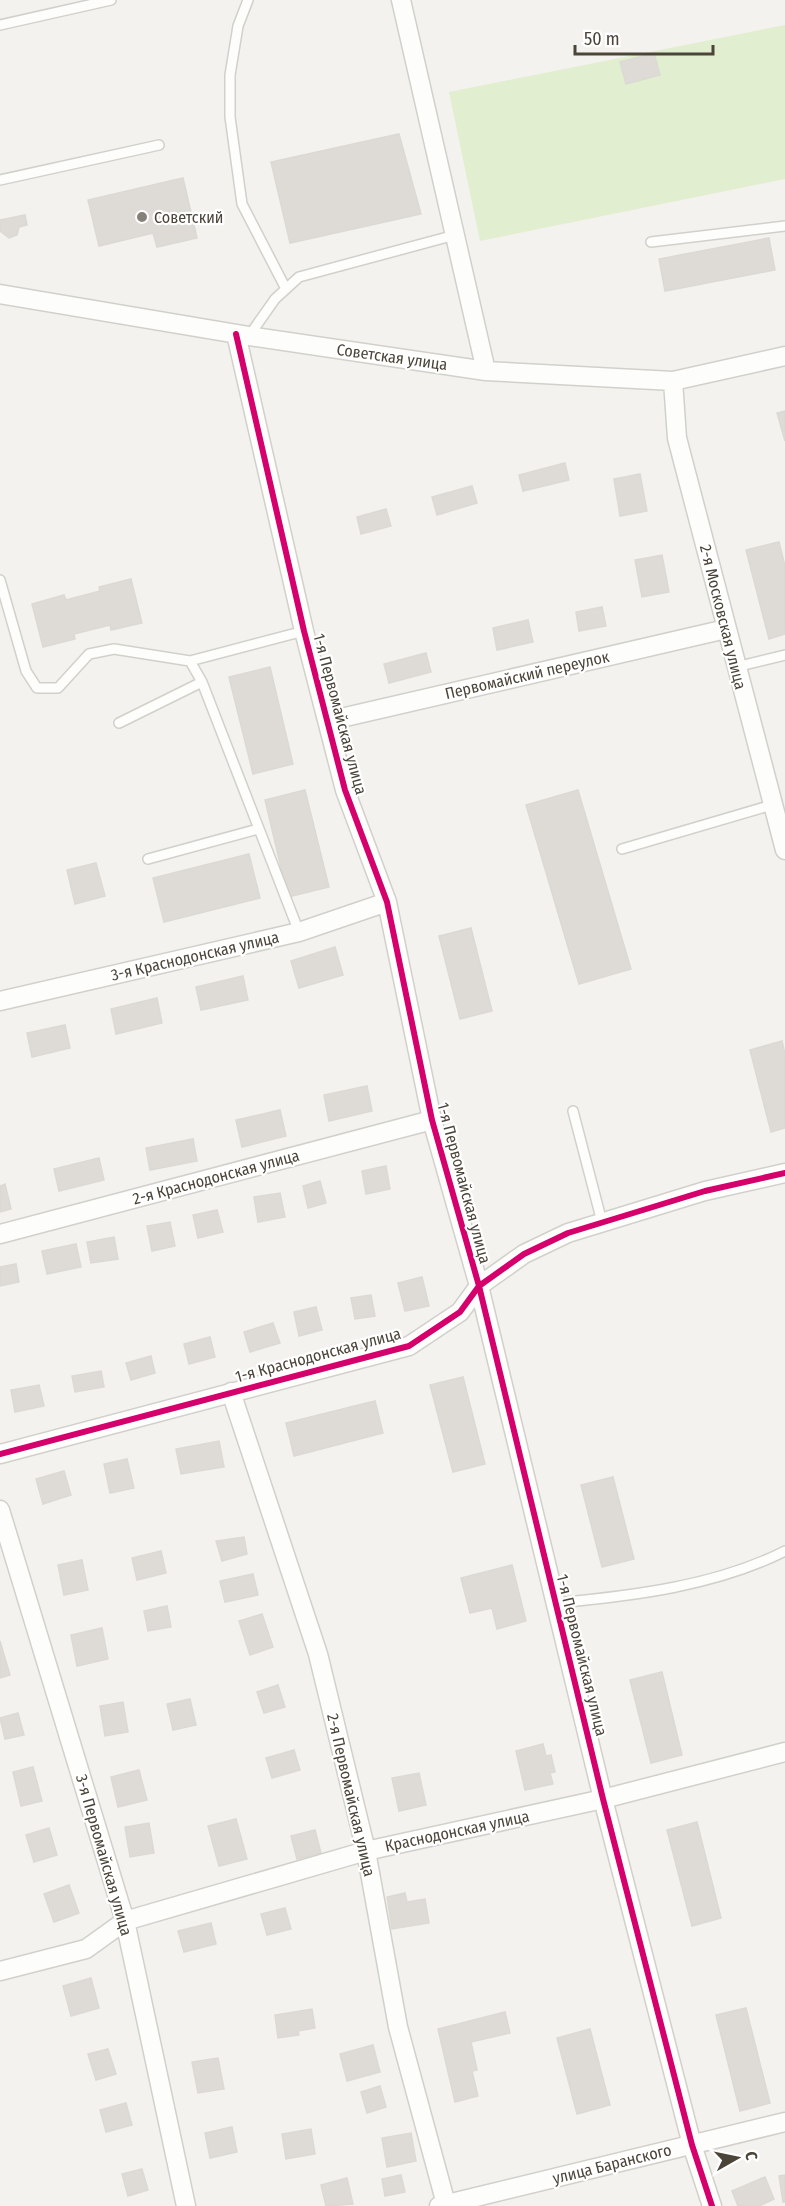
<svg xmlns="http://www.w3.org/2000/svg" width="785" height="2206" font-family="'Fira Sans Condensed',sans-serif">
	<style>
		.pitch { fill: #e1eecf }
		.building { fill: #dedbd6; stroke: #dcd9d4; stroke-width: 1.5 }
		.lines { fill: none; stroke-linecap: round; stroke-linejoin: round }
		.lane-casing { stroke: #d2d0cb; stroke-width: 12 }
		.street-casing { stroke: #d2d0cb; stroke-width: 21 }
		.lane { stroke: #fdfdfc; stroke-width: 9 }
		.street { stroke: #fdfdfc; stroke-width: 18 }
		.cycleway-casing { stroke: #fff; stroke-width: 10 }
		.cycleway { stroke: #d6006c; stroke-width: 6 }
		.poi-dot { fill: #868178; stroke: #fff; stroke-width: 2 }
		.labels { text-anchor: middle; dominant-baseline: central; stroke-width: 4.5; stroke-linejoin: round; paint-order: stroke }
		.poi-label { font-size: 16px; fill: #4b4439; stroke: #fff; text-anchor: start }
		.street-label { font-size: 16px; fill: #4b4439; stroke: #fff }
	</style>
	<rect width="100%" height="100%" fill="#f4f2ee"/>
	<path class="pitch" d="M 785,25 L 785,179 L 480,241 L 449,92 Z"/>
	<path class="building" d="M 654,53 L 660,75 L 626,84 L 620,62 Z
		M 399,134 L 421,214 L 290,243 L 271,162 Z
		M 183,178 L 197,238 L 157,247 L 153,233 L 99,246 L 88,200 Z
		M 25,215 L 27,225 L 19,227 L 17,235 L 9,238 L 0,231 L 0,220 Z
		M 769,238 L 775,270 L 665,291 L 659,259 Z
		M 785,411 L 785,441 L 777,413 Z
		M 565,463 L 569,480 L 523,491 L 519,475 Z
		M 640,474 L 647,511 L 620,516 L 614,479 Z
		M 472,486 L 477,503 L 437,515 L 432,497 Z
		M 386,509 L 391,526 L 361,534 L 357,517 Z
		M 779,542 L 785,566 L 785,634 L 769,639 L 746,550 Z
		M 662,555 L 669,592 L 642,597 L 635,560 Z
		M 131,579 L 142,623 L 111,630 L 110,625 L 74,634 L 75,639 L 43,647 L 32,604 L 64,595 L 66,600 L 100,591 L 99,587 Z
		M 602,607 L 606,626 L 579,631 L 576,612 Z
		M 528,620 L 533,642 L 497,650 L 493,628 Z
		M 426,653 L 431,672 L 389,683 L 384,664 Z
		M 270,667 L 293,764 L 253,774 L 229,677 Z
		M 305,790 L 329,887 L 288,897 L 265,800 Z
		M 578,790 L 631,969 L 579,984 L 526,805 Z
		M 249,854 L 260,898 L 164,922 L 153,878 Z
		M 96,863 L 105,896 L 75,904 L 67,870 Z
		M 471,928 L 492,1011 L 460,1019 L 439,936 Z
		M 335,947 L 343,975 L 299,988 L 291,961 Z
		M 243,976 L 248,1000 L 201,1010 L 196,987 Z
		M 157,998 L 162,1023 L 116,1034 L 111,1009 Z
		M 65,1025 L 70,1048 L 32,1057 L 27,1033 Z
		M 782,1041 L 785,1054 L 785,1128 L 771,1132 L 750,1050 Z
		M 367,1086 L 372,1111 L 329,1121 L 324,1095 Z
		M 280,1110 L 286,1136 L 242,1147 L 236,1120 Z
		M 193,1139 L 197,1161 L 150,1170 L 146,1148 Z
		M 99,1158 L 104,1180 L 59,1191 L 54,1169 Z
		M 386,1166 L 390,1189 L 366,1194 L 362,1171 Z
		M 320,1181 L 326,1203 L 308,1208 L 303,1186 Z
		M 5,1184 L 11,1209 L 0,1212 L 0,1186 Z
		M 280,1193 L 285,1217 L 258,1222 L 254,1197 Z
		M 217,1210 L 223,1232 L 198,1238 L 193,1215 Z
		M 170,1222 L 175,1246 L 152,1251 L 147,1226 Z
		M 114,1237 L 118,1259 L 91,1263 L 87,1242 Z
		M 76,1244 L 81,1267 L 47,1274 L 42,1251 Z
		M 16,1264 L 19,1282 L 0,1286 L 0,1267 Z
		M 422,1277 L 429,1306 L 405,1311 L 398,1283 Z
		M 371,1295 L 375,1316 L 355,1319 L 351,1298 Z
		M 316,1307 L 322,1330 L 299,1336 L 294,1312 Z
		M 273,1323 L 280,1343 L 250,1352 L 244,1332 Z
		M 210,1337 L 215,1357 L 189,1364 L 184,1344 Z
		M 151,1356 L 155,1373 L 131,1380 L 126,1363 Z
		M 101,1371 L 104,1387 L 75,1392 L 72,1376 Z
		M 463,1377 L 485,1464 L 453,1472 L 430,1385 Z
		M 39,1385 L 44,1406 L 15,1412 L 11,1390 Z
		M 375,1401 L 383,1433 L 294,1456 L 286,1423 Z
		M 219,1441 L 224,1467 L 181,1474 L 176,1449 Z
		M 127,1459 L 134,1488 L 110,1493 L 104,1464 Z
		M 64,1471 L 71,1495 L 43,1504 L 36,1479 Z
		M 613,1477 L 634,1559 L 602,1567 L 581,1485 Z
		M 244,1537 L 247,1554 L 222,1561 L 216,1541 Z
		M 161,1551 L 166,1573 L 137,1580 L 132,1558 Z
		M 82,1560 L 88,1590 L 64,1595 L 58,1565 Z
		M 512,1565 L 526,1621 L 497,1629 L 492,1608 L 470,1613 L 461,1578 Z
		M 253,1574 L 258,1595 L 225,1602 L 220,1581 Z
		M 167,1606 L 171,1627 L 148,1631 L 144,1611 Z
		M 262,1614 L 273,1647 L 250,1655 L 239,1621 Z
		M 102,1628 L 108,1659 L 77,1666 L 71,1635 Z
		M 0,1641 L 10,1675 L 0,1678 Z
		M 662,1672 L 682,1755 L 651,1763 L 630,1680 Z
		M 278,1685 L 285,1707 L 264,1713 L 257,1692 Z
		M 190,1699 L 196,1725 L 173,1730 L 167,1704 Z
		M 123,1702 L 128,1732 L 105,1736 L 100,1706 Z
		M 18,1713 L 24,1735 L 5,1739 L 0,1718 Z
		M 543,1744 L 546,1756 L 551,1755 L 555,1772 L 550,1773 L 553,1784 L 525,1790 L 516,1751 Z
		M 294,1750 L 300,1770 L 272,1778 L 266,1758 Z
		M 33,1767 L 42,1801 L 21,1806 L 13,1772 Z
		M 139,1770 L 147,1800 L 118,1807 L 111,1777 Z
		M 419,1773 L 426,1805 L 399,1811 L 392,1778 Z
		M 236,1819 L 247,1859 L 219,1866 L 208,1826 Z
		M 697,1822 L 721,1918 L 692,1926 L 667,1830 Z
		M 149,1823 L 154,1853 L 130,1857 L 125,1827 Z
		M 49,1828 L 57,1855 L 34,1862 L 26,1835 Z
		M 315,1830 L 321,1853 L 297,1859 L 291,1836 Z
		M 69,1885 L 79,1913 L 54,1922 L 44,1894 Z
		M 405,1893 L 407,1902 L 425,1899 L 429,1923 L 392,1929 L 387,1897 Z
		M 285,1908 L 291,1929 L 267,1935 L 261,1914 Z
		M 211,1923 L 216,1944 L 184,1952 L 178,1931 Z
		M 91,1978 L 99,2008 L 71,2016 L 63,1986 Z
		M 746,2008 L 770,2103 L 740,2111 L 716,2015 Z
		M 312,2009 L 315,2028 L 298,2031 L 299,2035 L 278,2038 L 275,2015 Z
		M 505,2012 L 510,2033 L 471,2042 L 477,2070 L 472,2071 L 478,2096 L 455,2102 L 438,2029 Z
		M 590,2029 L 610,2105 L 577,2114 L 557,2038 Z
		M 373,2045 L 380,2072 L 347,2081 L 340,2054 Z
		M 108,2049 L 116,2074 L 96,2080 L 88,2054 Z
		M 218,2058 L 224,2089 L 198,2093 L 192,2062 Z
		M 380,2086 L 386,2107 L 367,2113 L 361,2092 Z
		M 126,2103 L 132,2125 L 106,2132 L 100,2110 Z
		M 232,2127 L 237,2152 L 210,2158 L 205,2133 Z
		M 311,2129 L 315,2154 L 286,2159 L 282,2134 Z
		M 411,2133 L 416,2161 L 387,2167 L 382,2138 Z
		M 142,2169 L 148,2190 L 128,2196 L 122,2174 Z
		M 401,2175 L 405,2192 L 385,2196 L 382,2179 Z
		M 785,2175 L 785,2202 L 783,2202 L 779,2176 Z
		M 765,2177 L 774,2199 L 759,2206 L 738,2206 L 732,2191 Z
		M 347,2178 L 353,2204 L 326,2206 L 321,2185 Z"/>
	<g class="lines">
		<defs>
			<path id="lane" d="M 248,0 L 238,26 L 230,75 L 230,117 L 242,204 L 286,289
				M 0,25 L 111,0
				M 0,180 L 159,145
				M 651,242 L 785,226
				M 249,336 L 275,299 L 299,277 L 455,235
				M 0,580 L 26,671 L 37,688 L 58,688 L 89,654 L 114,649 L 190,661
				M 736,667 L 785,655
				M 202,682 L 299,932
				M 119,723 L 202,682 L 190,661 L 304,631
				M 622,849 L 772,805
				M 148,859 L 258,829
				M 573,1111 L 602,1222
				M 556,1603 C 632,1596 716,1586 785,1551"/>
			<path id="street" d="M 401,0 L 486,371
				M 0,294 L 249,336 L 486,371 L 673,381 L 785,356
				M 236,334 L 304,631 L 345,790 L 387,902 L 432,1120 L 479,1286 L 603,1799 L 692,2145 L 712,2206
				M 673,381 L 677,438 L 785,850
				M 328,721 L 726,629
				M 0,1001 L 299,932 L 387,902
				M 0,1234 L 432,1120
				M 231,1392 L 318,1654 L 366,1851 L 398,2027 L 446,2204
				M 0,1454 L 409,1346 L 460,1312 L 479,1286 L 524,1254 L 568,1233 L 705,1191 L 785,1173
				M 0,1510 L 125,1921 L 186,2206
				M 0,1971 L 86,1949 L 125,1921 L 366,1851 L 603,1799 L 785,1752
				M 439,2206 L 785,2122"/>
		</defs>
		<use href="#lane" class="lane-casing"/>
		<use href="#street" class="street-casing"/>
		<use href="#lane" class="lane"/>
		<use href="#street" class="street"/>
		<defs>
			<path id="cycleway" d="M 236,334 L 304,631 L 345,790 L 387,902 L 432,1120 L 479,1286 L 603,1799 L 692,2145 L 712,2206
				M 0,1454 L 409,1346 L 460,1312 L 479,1286 L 524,1254 L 568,1233 L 705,1191 L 785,1173"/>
		</defs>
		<use href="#cycleway" class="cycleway-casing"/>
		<use href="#cycleway" class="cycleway"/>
	</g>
	<circle class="poi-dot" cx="142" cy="217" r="6"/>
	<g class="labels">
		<g class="poi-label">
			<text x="154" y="217">Советский</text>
		</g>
		<g class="street-label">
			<text transform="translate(392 357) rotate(8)">Советская улица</text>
			<text transform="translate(723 617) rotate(76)">2-я Московская улица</text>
			<text transform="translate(527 675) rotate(-13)">Первомайский переулок</text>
			<text transform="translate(340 714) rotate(75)">1-я Первомайская улица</text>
			<text transform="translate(195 956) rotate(-13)">3-я Краснодонская улица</text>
			<text transform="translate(216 1177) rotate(-15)">2-я Краснодонская улица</text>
			<text transform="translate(464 1183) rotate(75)">1-я Первомайская улица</text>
			<text transform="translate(318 1355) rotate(-15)">1-я Краснодонская улица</text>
			<text transform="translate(582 1655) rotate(76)">1-я Первомайская улица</text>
			<text transform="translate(351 1795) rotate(77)">2-я Первомайская улица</text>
			<text transform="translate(457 1831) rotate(-12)">Краснодонская улица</text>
			<text transform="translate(104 1855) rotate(74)">3-я Первомайская улица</text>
			<text transform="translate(612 2164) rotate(-14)">улица Баранского</text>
		</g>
	</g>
	<g transform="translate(737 2158) rotate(81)" stroke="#ffffff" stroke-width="4.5" paint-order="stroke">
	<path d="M0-4.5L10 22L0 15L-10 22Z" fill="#4b4439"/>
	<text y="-9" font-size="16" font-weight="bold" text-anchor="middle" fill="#4b4439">С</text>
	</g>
	<path d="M575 45v9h138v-9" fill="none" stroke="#4b4439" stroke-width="3"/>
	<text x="584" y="45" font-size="18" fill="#4b4439" stroke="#ffffff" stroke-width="4.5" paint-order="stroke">50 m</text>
</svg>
